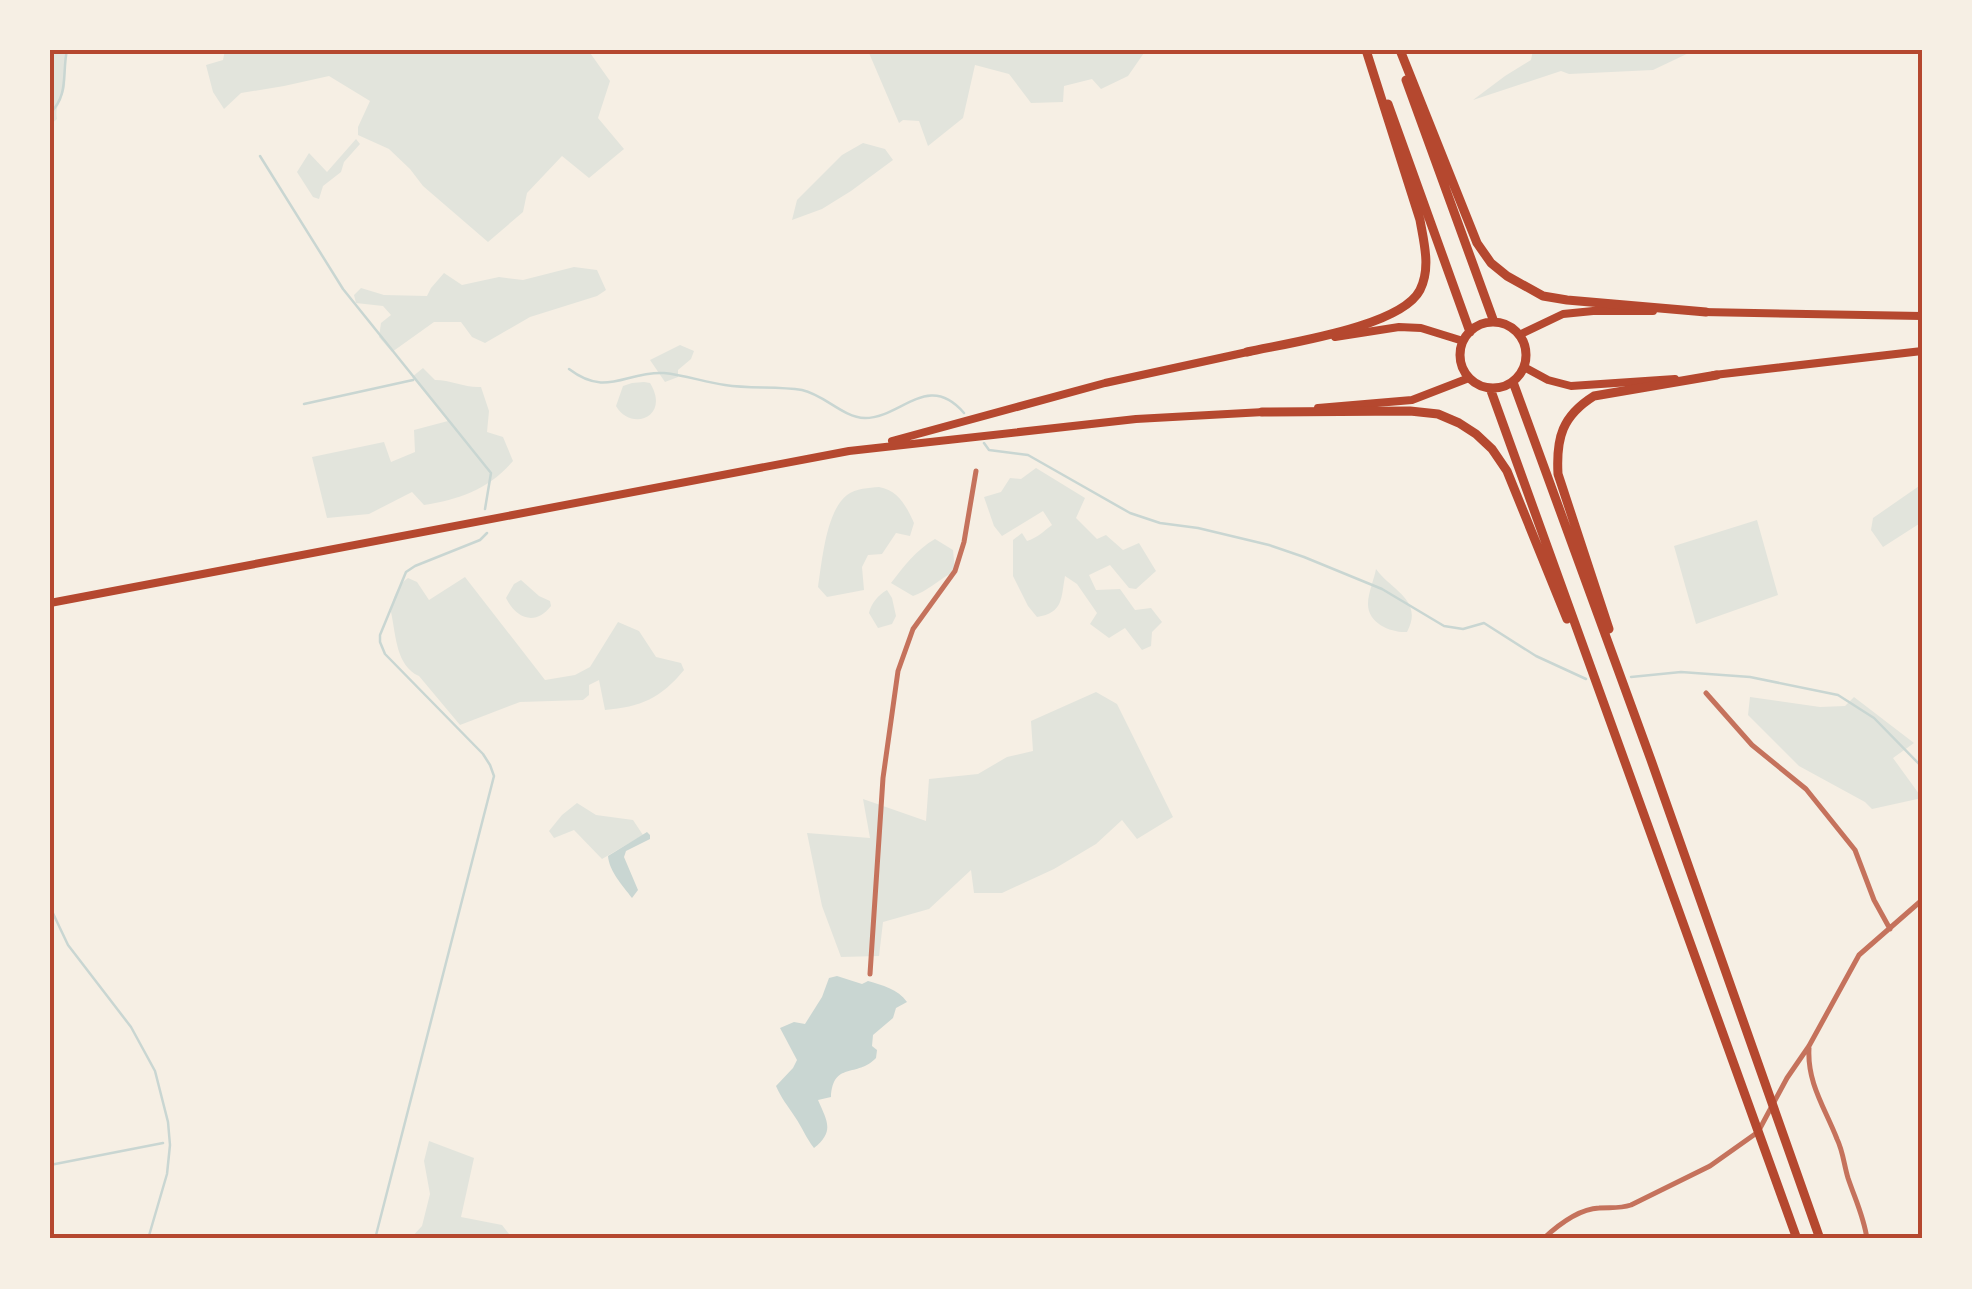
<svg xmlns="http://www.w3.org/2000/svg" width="1972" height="1289" font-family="'Exo 2',sans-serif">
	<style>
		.green { fill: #e2e4dc }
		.water { fill: #c9d6d2 }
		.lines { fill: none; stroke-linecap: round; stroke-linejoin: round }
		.stream { stroke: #c9d6d2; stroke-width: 2.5 }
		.minor { stroke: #c5725c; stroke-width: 5 }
		.primary { stroke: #b5482f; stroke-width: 8 }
		.trunk { stroke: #b5482f; stroke-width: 9 }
		.neatline { fill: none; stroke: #b5482f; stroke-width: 4 }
	</style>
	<rect width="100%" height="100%" fill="#f6efe4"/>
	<path class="green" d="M 67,50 C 64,63 66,74 65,86 C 63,99 54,105 57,119 L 50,125 L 50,51 Z
		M 225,50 L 588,50 L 610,81 L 598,118 L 624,149 L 589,178 L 562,156 L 527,193 L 523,212 L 488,242 L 423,186 L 410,169 L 389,149 L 358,135 L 358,127 L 370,101 L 329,76 L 284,86 L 241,93 L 224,109 L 213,92 L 206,65 L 223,60 Z
		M 862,50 L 1146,50 L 1128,76 L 1101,89 L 1092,79 L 1064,86 L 1063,102 L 1031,103 L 1009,74 L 975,65 L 963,118 L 928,146 L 919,121 L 903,120 L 899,123 L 869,53 Z
		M 1533,50 L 1695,50 L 1653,70 L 1569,74 L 1561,71 L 1473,100 L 1505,76 L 1531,60 Z
		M 356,139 L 360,144 L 344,162 L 341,172 L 323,186 L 319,199 L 313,197 L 297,172 L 309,153 L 327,172 Z
		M 863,143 L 885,149 L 893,160 L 851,191 L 822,209 L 792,220 L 797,200 L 842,155 Z
		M 574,267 L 597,270 L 606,290 L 597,296 L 530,317 L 485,343 L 472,337 L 461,322 L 434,322 L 392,352 L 379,337 L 381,323 L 391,315 L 383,306 L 356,303 L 354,295 L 361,288 L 384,295 L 427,296 L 431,288 L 444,273 L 462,285 L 499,277 L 523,280 Z
		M 680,345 L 694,351 L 691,359 L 678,370 L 678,377 L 665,382 L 650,360 Z
		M 423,368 L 435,380 C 451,380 465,388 481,387 L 489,411 L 487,432 L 503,437 L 513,461 C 489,489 460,499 424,505 L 412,492 L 369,514 L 327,518 L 312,457 L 384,442 L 391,462 L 415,452 L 414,430 L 448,421 L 412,377 Z
		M 644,382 L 650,383 C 671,417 631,432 616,406 L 623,386 L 632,383 Z
		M 1036,468 L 1085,498 L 1076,518 L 1097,539 L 1106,535 L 1123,550 L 1139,543 L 1156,571 L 1136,589 L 1129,588 L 1110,565 L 1089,575 L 1096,590 L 1120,589 L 1135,610 L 1151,608 L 1162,622 L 1152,632 L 1151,646 L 1142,650 L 1125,628 L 1109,638 L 1090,624 L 1097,613 L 1077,584 L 1065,576 C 1061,597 1064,613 1037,617 L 1028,606 L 1013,576 L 1013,540 L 1022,533 L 1027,541 C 1037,538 1044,531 1052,525 L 1043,511 L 1002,536 L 994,526 L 984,497 L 1001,492 L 1010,478 L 1021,479 Z
		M 1922,484 L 1922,522 L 1883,547 L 1871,530 L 1873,518 Z
		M 879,487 C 898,490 907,507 914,523 L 910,536 L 896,533 L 882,554 L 868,555 L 862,567 L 864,590 L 827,597 L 818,587 C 822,562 826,511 847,495 C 856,488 869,488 879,487 Z
		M 1757,520 L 1778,595 L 1696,624 L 1674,546 Z
		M 935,539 L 953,550 L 955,571 C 941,578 926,592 913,596 L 891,583 C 904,566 916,550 935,539 Z
		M 1376,569 C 1392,591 1424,600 1407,632 C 1392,633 1368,624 1368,604 C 1368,593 1374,580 1376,569 Z
		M 465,577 L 545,680 L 575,675 L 590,667 L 618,622 L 639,631 L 656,657 L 681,663 L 684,670 C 661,698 641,707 605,710 L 599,680 L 589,685 L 589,695 L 583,700 L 520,702 L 460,725 L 419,676 C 396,666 396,635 391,612 C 392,600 398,584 408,578 L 417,582 L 429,600 Z
		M 521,580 L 539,596 L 550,601 L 551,606 C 536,626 516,619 506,598 L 514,584 Z
		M 887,590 L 892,598 L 896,616 L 892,624 L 878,628 L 869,613 C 871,604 878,595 887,590 Z
		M 1096,692 L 1117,704 L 1173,817 L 1137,839 L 1122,820 L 1096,844 L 1054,869 L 1002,893 L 974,893 L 971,870 L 929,909 L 883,922 L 879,956 L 841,957 L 822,906 L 807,833 L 870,838 L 863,799 L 926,821 L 929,779 L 978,774 L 1007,757 L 1033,751 L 1031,721 Z
		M 1750,697 L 1820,707 L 1845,706 L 1854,697 L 1914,743 L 1893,758 L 1922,798 L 1872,809 L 1865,802 L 1799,766 L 1748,715 Z
		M 577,803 L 596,815 L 633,820 L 643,835 L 602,859 L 574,830 L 554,838 L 549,831 L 562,815 Z
		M 429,1141 L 474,1158 L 461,1217 L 502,1225 L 513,1239 L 410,1239 L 422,1226 L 430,1194 L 424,1161 Z"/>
	<path class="water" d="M 647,832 L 650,835 L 650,839 L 626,851 L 624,857 L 638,890 L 632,898 C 623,886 609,871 608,856 Z
		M 837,976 L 862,984 L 868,981 C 882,985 898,989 907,1002 L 896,1008 L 893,1018 L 873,1035 L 872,1046 L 877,1050 L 876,1058 C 857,1078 833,1061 831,1097 L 818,1100 C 827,1121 835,1131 814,1148 C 806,1138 802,1127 795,1117 C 788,1106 781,1098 776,1086 L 793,1068 L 797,1060 L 780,1028 L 794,1022 L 805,1024 L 822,997 L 829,978 Z"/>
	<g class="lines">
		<path class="stream" d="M 50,113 C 69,96 62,72 67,50
			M 260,156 L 343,289 L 491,473 L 485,509
			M 569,369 C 607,398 625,371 664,373 C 685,375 704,382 725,385 C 750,389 777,386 802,390 C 825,395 842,417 865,418 C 901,418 928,371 964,413
			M 304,404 L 413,380
			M 984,443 L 989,450 L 1028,455 L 1130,513 L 1160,523 L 1198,528 L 1269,545 L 1304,557 L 1382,589 L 1444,626 L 1463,629 L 1484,623 L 1536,656 L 1586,679
			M 1631,677 L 1681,672 L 1750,677 L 1838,695 L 1874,718 L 1922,767
			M 50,907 L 68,945 L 131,1027 L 155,1071 L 168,1122 L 170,1145 L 167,1174 L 148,1239
			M 50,1165 L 163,1143
			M 375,1239 L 494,776 L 490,765 L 483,754 L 385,654 L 380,642 L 380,635 L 406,572 L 415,566 L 480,540 L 487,533"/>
		<path class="minor" d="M 1706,693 L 1752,745 L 1806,789 L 1855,850 L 1874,900 L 1890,929
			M 870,974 L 883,778 L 898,671 L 913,629 L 955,571 L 964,542 L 976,471
			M 1809,1048 C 1807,1083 1825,1108 1837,1139 C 1843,1151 1844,1165 1848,1178 C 1855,1199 1864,1217 1867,1239
			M 1543,1239 C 1558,1225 1578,1209 1599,1208 C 1610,1207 1619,1209 1631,1205 L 1710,1166 L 1758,1132 L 1787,1078 L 1809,1046 L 1859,955 L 1922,900"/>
		<path class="primary" d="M 1702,312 L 1922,316
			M 1519,335 L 1563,314 L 1593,311 L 1653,311
			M 1335,337 L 1399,327 L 1421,328 L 1463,341
			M 1524,367 L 1548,380 L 1571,386 L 1675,379
			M 1714,375 L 1922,351
			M 1318,408 L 1412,400 L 1469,378
			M 892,441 L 1105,383 L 1252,351
			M 50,603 L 849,451 L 1136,419 L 1264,412"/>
		<path class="trunk" d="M 1400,50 L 1477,243 L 1491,263 L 1507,276 L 1543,296 L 1567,300 L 1706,312
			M 1406,80 L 1494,322
			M 1388,104 L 1470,332
			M1460 355a33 33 0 1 1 66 0a33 33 0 1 1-66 0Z
			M 1247,352 C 1287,343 1401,327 1420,290 C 1431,268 1424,243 1420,220 L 1366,50
			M 1513,382 L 1651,760 L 1820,1239
			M 1490,388 L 1797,1239
			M 1262,412 L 1410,411 L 1438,414 L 1459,423 L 1476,434 L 1492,449 L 1507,471 L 1567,619
			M 1609,629 L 1558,474 C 1556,438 1562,416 1594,396 L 1717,375"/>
	</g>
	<rect width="1972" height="1289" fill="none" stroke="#f6efe4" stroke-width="105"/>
	<rect x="52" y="52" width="1868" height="1184" class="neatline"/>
</svg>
